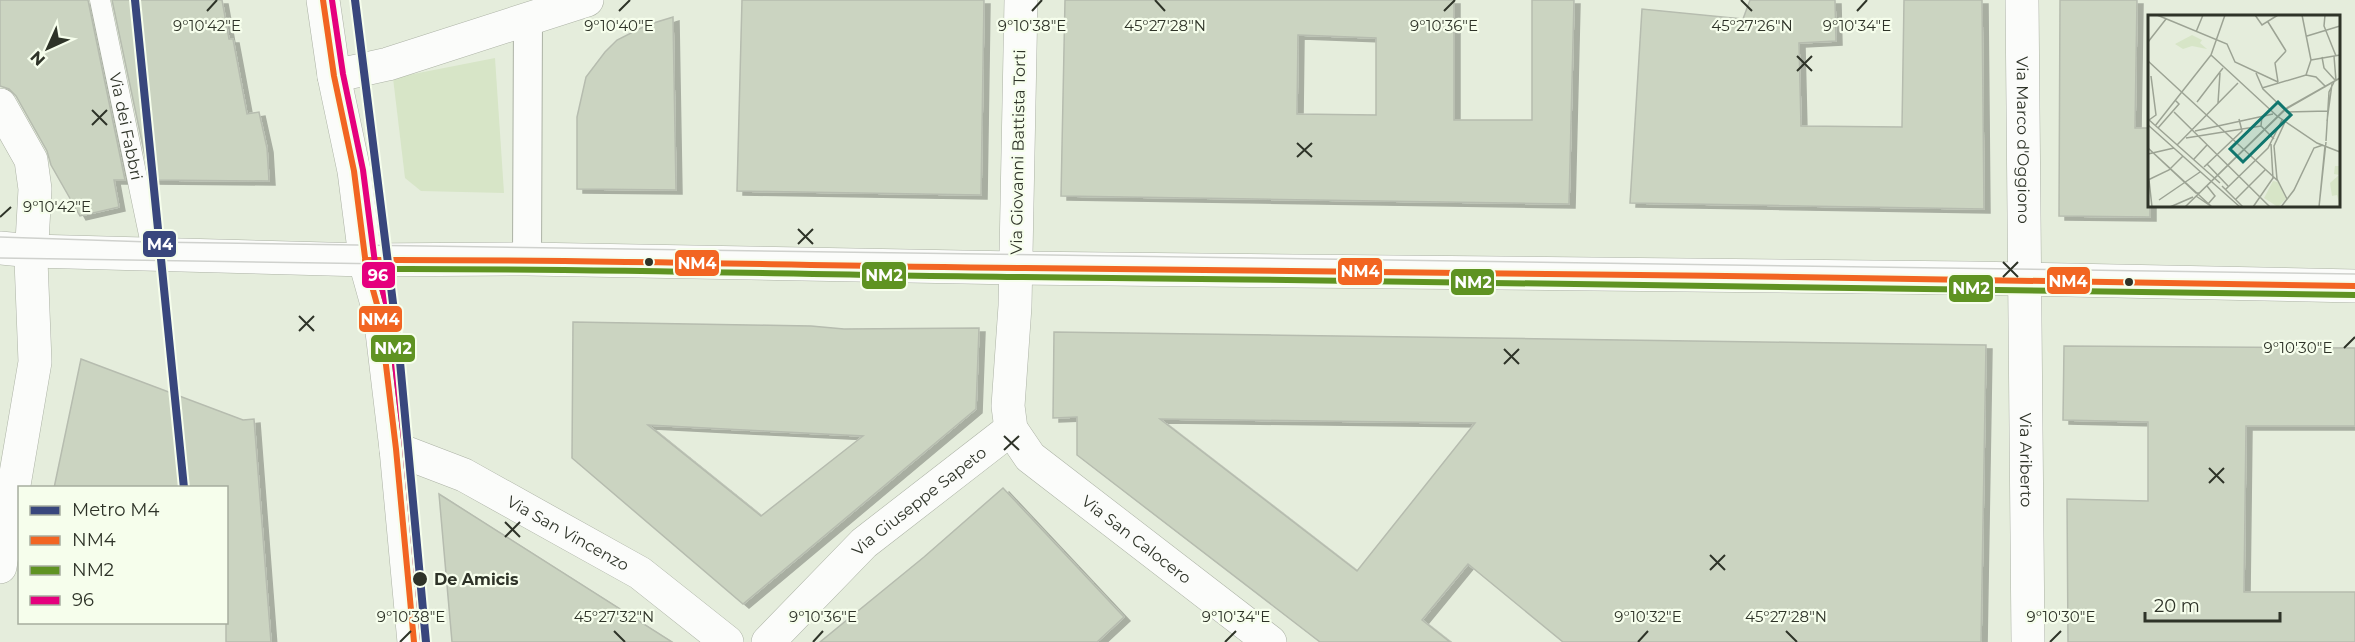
<svg xmlns="http://www.w3.org/2000/svg" width="2355" height="642" font-family="Montserrat,sans-serif">
	<style>
		.green { fill: #d7e5c7 }
		.building { fill: #cbd4c1; stroke: #b6bcaf; stroke-width: 1.5; fill-rule: evenodd; filter: url(#shadow) }
		.lines { fill: none; stroke-linecap: round; stroke-linejoin: round }
		.service-casing { stroke: #acb2a5; stroke-width: 21 }
		.pedestrian-casing { stroke: #acb2a5; stroke-width: 30 }
		.minor-casing { stroke: #acb2a5; stroke-width: 34 }
		.tertiary-casing { stroke: #acb2a5; stroke-width: 34 }
		.service { stroke: #fbfcfa; stroke-width: 20 }
		.pedestrian { stroke: #fbfcfa; stroke-width: 28 }
		.minor { stroke: #fbfcfa; stroke-width: 33 }
		.tertiary { stroke: #fbfcfa; stroke-width: 33 }
		.tram { stroke: #cfd1cd; stroke-width: 1.5 }
		.bus-1-casing { stroke: #f6feec; stroke-width: 10 }
		.bus-2-casing { stroke: #f6feec; stroke-width: 10 }
		.bus-3-casing { stroke: #f6feec; stroke-width: 10 }
		.bus-1 { stroke: #f26522; stroke-width: 6 }
		.bus-2 { stroke: #5f9322; stroke-width: 6 }
		.bus-3 { stroke: #e5007d; stroke-width: 6 }
		.metro-1-casing { stroke: #f6feec; stroke-width: 12 }
		.metro-1 { stroke: #39477d; stroke-width: 8 }
		.ticks { fill: none; stroke: #2e3328; stroke-width: 2 }
		.bus-dot { fill: #2e3328; stroke: #f6feec; stroke-width: 2 }
		.labels { text-anchor: middle; dominant-baseline: central; stroke-width: 4.5; stroke-linejoin: round; paint-order: stroke }
		.street-label { font-size: 16px; fill: #2e3328; stroke: #f6feec }
		.stop-label { font-size: 16px; font-weight: bold; fill: #2e3328; stroke: #f6feec; text-anchor: start }
		.inset-road { fill: none; stroke: #9ca394; stroke-width: 1.5 }
		.view { fill: #0f766e; fill-opacity: 0.15; stroke: #0f766e; stroke-width: 3 }
		.inset-edge { fill: none; stroke: #2e3328; stroke-width: 3 }
		.ticks-label { font-size: 15px; text-anchor: middle; fill: #2e3328; stroke: #f6feec; stroke-width: 4.5; stroke-linejoin: round; paint-order: stroke }
		.line-badge { stroke: #f6feec; stroke-width: 2 }
		.badge-label { font-size: 16px; text-anchor: middle; font-weight: bold; fill: #fff }
	</style>
	<defs>
		<filter id="shadow"><feDropShadow dx="6" dy="4" stdDeviation="0" flood-color="#0004"/></filter>
	</defs>
	<rect width="100%" height="100%" fill="#e5eddc"/>
	<path class="green" d="M 495,58 L 504,193 L 421,191 L 405,178 L 393,78 Z"/>
	<path class="building" d="M 0,0 L 88,0 L 125,180 L 114,180 L 119,207 L 80,216 L 51,165 L 47,151 L 16,96 L 9,89 L 0,86 Z
		M 112,0 L 222,0 L 229,39 L 233,39 L 247,114 L 259,112 L 267,148 L 269,181 L 150,180 Z
		M 742,0 L 984,0 L 981,195 L 737,191 Z
		M 1065,0 L 1454,0 L 1454,120 L 1532,120 L 1532,0 L 1574,0 L 1569,204 L 1061,196 ZM 1298,35 L 1376,38 L 1376,115 L 1297,114 Z
		M 1750,0 L 1835,0 L 1836,41 L 1799,43 L 1801,126 L 1902,127 L 1904,0 L 1982,0 L 1984,209 L 1630,203 L 1642,9 L 1743,19 Z
		M 2060,0 L 2137,0 L 2135,128 L 2150,128 L 2150,217 L 2059,216 Z
		M 673,17 L 676,190 L 577,189 L 577,117 L 586,77 L 605,52 L 617,40 L 647,25 Z
		M 573,322 L 811,326 L 844,329 L 979,328 L 976,409 L 743,604 L 572,458 ZM 648,425 L 863,436 L 761,516 Z
		M 1054,332 L 1986,345 L 1981,642 L 1563,642 L 1468,564 L 1422,620 L 1450,642 L 1320,642 L 1077,455 L 1077,417 L 1053,418 ZM 1160,419 L 1475,423 L 1357,571 Z
		M 2064,346 L 2355,348 L 2355,426 L 2246,426 L 2244,592 L 2355,592 L 2355,642 L 2068,642 L 2067,499 L 2148,501 L 2148,422 L 2063,420 Z
		M 81,359 L 243,420 L 254,419 L 271,642 L 226,642 L 226,488 L 54,488 Z
		M 1003,488 L 1124,617 L 1097,642 L 820,642 L 924,557 Z
		M 439,494 L 672,642 L 452,642 Z"/>
	<g class="lines">
		<defs>
			<g id="service">
				<path id="s1" d="M 100,0 L 153,254"/>
			</g>
			<path id="pedestrian" d="M 527,259 L 528,19"/>
			<g id="minor">
				<path id="s2" d="M 1021,0 L 1015,306 L 1008,406 L 1011,429 L 1030,457 L 1270,642"/>
				<path id="s3" d="M 2022,0 L 2028,642"/>
				<path d="M 334,76 L 388,64 L 587,0"/>
				<path d="M 0,105 L 31,160 L 35,189 L 31,260 L 35,362 L 0,567"/>
				<path d="M 0,248 L 32,251 L 365,260"/>
				<path id="s4" d="M 396,449 L 464,475 L 640,573 L 727,642"/>
				<path id="s5" d="M 768,642 L 864,543 L 1011,429"/>
			</g>
			<path id="tertiary" d="M 323,0 L 334,76 L 354,171 L 366,265 L 380,315 L 396,449 L 414,642
				M 365,260 L 527,259 L 1016,268 L 1970,278 L 2355,286"/>
		</defs>
		<use href="#service" class="service-casing"/>
		<use href="#pedestrian" class="pedestrian-casing"/>
		<use href="#minor" class="minor-casing"/>
		<use href="#tertiary" class="tertiary-casing"/>
		<use href="#service" class="service"/>
		<use href="#pedestrian" class="pedestrian"/>
		<use href="#minor" class="minor"/>
		<use href="#tertiary" class="tertiary"/>
		<path class="tram" d="M 0,237 L 150,242 L 2355,274
			M 0,258 L 2355,294"/>
		<defs>
			<path id="bus-1" d="M 323,0 L 334,76 L 354,171 L 366,265 L 380,315 L 396,449 L 414,642
				M 365,260 C 585,259 805,266 1025,268 C 1468,273 1912,277 2355,286"/>
			<path id="bus-2" d="M 423,641 L 405,448 L 389,314 L 377,269 C 592,268 807,275 1023,277 C 1467,282 1911,286 2355,295"/>
			<path id="bus-3" d="M 332,0 L 343,74 L 363,170 L 375,263 L 389,314 L 405,448 L 423,641"/>
		</defs>
		<use href="#bus-1" class="bus-1-casing"/>
		<use href="#bus-2" class="bus-2-casing"/>
		<use href="#bus-3" class="bus-3-casing"/>
		<use href="#bus-1" class="bus-1"/>
		<use href="#bus-2" class="bus-2"/>
		<use href="#bus-3" class="bus-3"/>
		<defs>
			<path id="metro-1" d="M 135,0 L 184,488
				M 355,0 L 399,351 L 426,642"/>
		</defs>
		<use href="#metro-1" class="metro-1-casing"/>
		<use href="#metro-1" class="metro-1"/>
	</g>
	<path class="ticks" d="M 1155,0 L 1165,11M 1741,0 L 1752,11M 207,11 L 217,0M 619,11 L 630,0M 1032,11 L 1042,0M 1444,11 L 1455,0M 1857,11 L 1867,0M 1797,56 L 1812,71M 1797,71 L 1812,56M 92,110 L 107,125M 92,125 L 107,110M 1297,143 L 1312,157M 1297,157 L 1312,143M 0,217 L 11,207M 798,229 L 813,244M 798,244 L 813,229M 2003,262 L 2018,277M 2003,277 L 2018,262M 299,316 L 314,331M 299,331 L 314,316M 2344,348 L 2355,337M 1504,349 L 1519,364M 1504,364 L 1519,349M 1004,436 L 1019,450M 1004,450 L 1019,436M 2209,468 L 2224,483M 2209,483 L 2224,468M 505,522 L 520,537M 505,537 L 520,522M 1710,555 L 1725,570M 1710,570 L 1725,555M 614,631 L 625,642M 1786,631 L 1797,642M 400,642 L 411,631M 813,642 L 823,631M 1225,642 L 1236,631M 1638,642 L 1648,631M 2050,642 L 2061,631"/>
	<g class="bus-dot">
		<circle cx="649" cy="262" r="5"/>
		<circle cx="2129" cy="282" r="5"/>
		<circle cx="420" cy="579" r="8"/>
	</g>
	<g class="labels">
		<g class="street-label">
			<text stroke="none"><textPath href="#s1" startOffset="129">Via dei Fabbri</textPath></text>
			<text stroke="none"><textPath href="#s3" startOffset="140">Via Marco d'Oggiono</textPath></text>
			<text transform="translate(1018 152) rotate(-89)">Via Giovanni Battista Torti</text>
			<text stroke="none"><textPath href="#s3" startOffset="460">Via Ariberto</textPath></text>
			<text stroke="none"><textPath href="#s5" startOffset="207">Via Giuseppe Sapeto</textPath></text>
			<text stroke="none"><textPath href="#s4" startOffset="192">Via San Vincenzo</textPath></text>
			<text stroke="none"><textPath href="#s2" startOffset="598">Via San Calocero</textPath></text>
		</g>
		<g class="stop-label">
			<text x="434" y="579">De Amicis</text>
		</g>
	</g>
	<g transform="translate(2148 15)">
		<rect width="192" height="192" fill="#e5eddc"/>
		<path d="M 44,20 L 54,25 L 52,28 L 59,34 L 44,31 L 35,34 L 27,29 ZM 187,151 L 192,151 L 192,192 L 189,180 L 184,181 L 182,168 L 191,160 L 186,159 ZM 125,166 L 130,167 L 138,184 L 130,192 L 116,183 Z" fill="#d7e5c7"/>
		<path class="inset-road" d="M 9,0 L 79,29 L 87,47 L 130,67M 107,0 L 114,10 L 130,0M 154,0 L 163,45 L 158,60M 177,0 L 176,11 L 188,41M 120,7 L 138,36M 48,17 L 55,0M 159,21 L 192,11M 0,27 L 18,4M 63,40 L 129,101 L 169,128 L 192,137M 63,40 L 77,0M 186,41 L 188,66M 174,42 L 176,53 L 187,65M 163,45 L 192,40M 0,46 L 130,166M 108,58 L 115,74 L 139,97 L 180,96M 130,67 L 127,48 L 138,36M 114,73 L 158,60 L 168,62 L 178,72M 49,87 L 75,53M 70,88 L 72,58M 26,97 L 122,192M 114,101 L 113,111 L 126,124M 0,104 L 72,168M 1,105 L 8,100 L 3,61M 179,106 L 184,69M 137,107 L 126,131 L 129,164 L 139,184M 0,110 L 92,192M 7,111 L 63,40M 10,113 L 31,89 L 27,85M 47,116 L 125,99M 38,123 L 113,111M 178,126 L 181,77 L 186,67M 123,129 L 125,164M 29,130 L 90,68M 0,133 L 64,192M 0,133 L 48,178 L 52,178M 0,139 L 26,133M 46,144 L 59,130M 59,149 L 80,171M 56,152 L 94,116 L 91,104M 0,165 L 21,155 L 35,141M 1,165 L 4,192M 59,171 L 67,181 L 60,189M 74,171 L 95,192M 78,174 L 120,133 L 134,105M 48,181 L 64,192M 88,184 L 117,155M 11,185 L 52,157M 22,192 L 45,182M 37,192 L 138,94 L 192,63M 37,192 L 137,94 L 192,63M 105,192 L 125,163M 133,192 L 146,175 L 166,133 L 175,130M 171,192 L 177,131M 171,192 L 178,127"/>
		<path class="view" d="M 130,87 L 143,100 L 95,147 L 82,134 Z"/>
		<rect width="192" height="192" class="inset-edge"/>
	</g>
	<g class="ticks-label">
		<text x="1165" y="31">45°27'28"N</text>
		<text x="207" y="31">9°10'42"E</text>
		<text x="619" y="31">9°10'40"E</text>
		<text x="1032" y="31">9°10'38"E</text>
		<text x="1444" y="31">9°10'36"E</text>
		<text x="1752" y="31">45°27'26"N</text>
		<text x="1857" y="31">9°10'34"E</text>
		<text x="57" y="212">9°10'42"E</text>
		<text x="2298" y="353">9°10'30"E</text>
		<text x="411" y="622">9°10'38"E</text>
		<text x="614" y="622">45°27'32"N</text>
		<text x="823" y="622">9°10'36"E</text>
		<text x="1236" y="622">9°10'34"E</text>
		<text x="1648" y="622">9°10'32"E</text>
		<text x="1786" y="622">45°27'28"N</text>
		<text x="2061" y="622">9°10'30"E</text>
	</g>
	<g class="line-badge">
		<rect x="142" y="230" width="35" height="28" rx="6" fill="#39477d"/>
		<rect x="674" y="249" width="46" height="28" rx="6" fill="#f26522"/>
		<rect x="1337" y="257" width="46" height="29" rx="6" fill="#f26522"/>
		<rect x="361" y="261" width="35" height="28" rx="6" fill="#e5007d"/>
		<rect x="861" y="261" width="46" height="29" rx="6" fill="#5f9322"/>
		<rect x="2046" y="266" width="45" height="29" rx="6" fill="#f26522"/>
		<rect x="1450" y="268" width="45" height="28" rx="6" fill="#5f9322"/>
		<rect x="1948" y="274" width="46" height="29" rx="6" fill="#5f9322"/>
		<rect x="358" y="305" width="45" height="28" rx="6" fill="#f26522"/>
		<rect x="370" y="334" width="46" height="29" rx="6" fill="#5f9322"/>
	</g>
	<g class="badge-label">
		<text x="160" y="250">M4</text>
		<text x="697" y="269">NM4</text>
		<text x="1360" y="277">NM4</text>
		<text x="378" y="281">96</text>
		<text x="884" y="281">NM2</text>
		<text x="2068" y="287">NM4</text>
		<text x="1473" y="288">NM2</text>
		<text x="1971" y="294">NM2</text>
		<text x="380" y="325">NM4</text>
		<text x="393" y="354">NM2</text>
	</g>
	<rect x="18" y="486" width="210" height="138" fill="#f6feec" stroke="#a6ad9e" stroke-width="1.5"/>
	<rect x="30" y="506" width="30" height="9" fill="#39477d" stroke="#a6ad9e" stroke-width="1.5"/>
	<text x="72" y="516" font-size="18" fill="#2e3328">Metro M4</text>
	<rect x="30" y="536" width="30" height="9" fill="#f26522" stroke="#a6ad9e" stroke-width="1.5"/>
	<text x="72" y="546" font-size="18" fill="#2e3328">NM4</text>
	<rect x="30" y="566" width="30" height="9" fill="#5f9322" stroke="#a6ad9e" stroke-width="1.5"/>
	<text x="72" y="576" font-size="18" fill="#2e3328">NM2</text>
	<rect x="30" y="596" width="30" height="9" fill="#e5007d" stroke="#a6ad9e" stroke-width="1.5"/>
	<text x="72" y="606" font-size="18" fill="#2e3328">96</text>
	<g transform="translate(48 48) rotate(225)" stroke="#f6feec" stroke-width="4.5" paint-order="stroke">
	<path d="M0-4.5L10 22L0 15L-10 22Z" fill="#2e3328"/>
	<text y="-9" font-size="16" font-weight="bold" text-anchor="middle" fill="#2e3328">N</text>
	</g>
	<path d="M2145 612v9h135v-9" fill="none" stroke="#2e3328" stroke-width="3"/>
	<text x="2154" y="612" font-size="18" fill="#2e3328" stroke="#f6feec" stroke-width="4.5" paint-order="stroke">20 m</text>
</svg>
